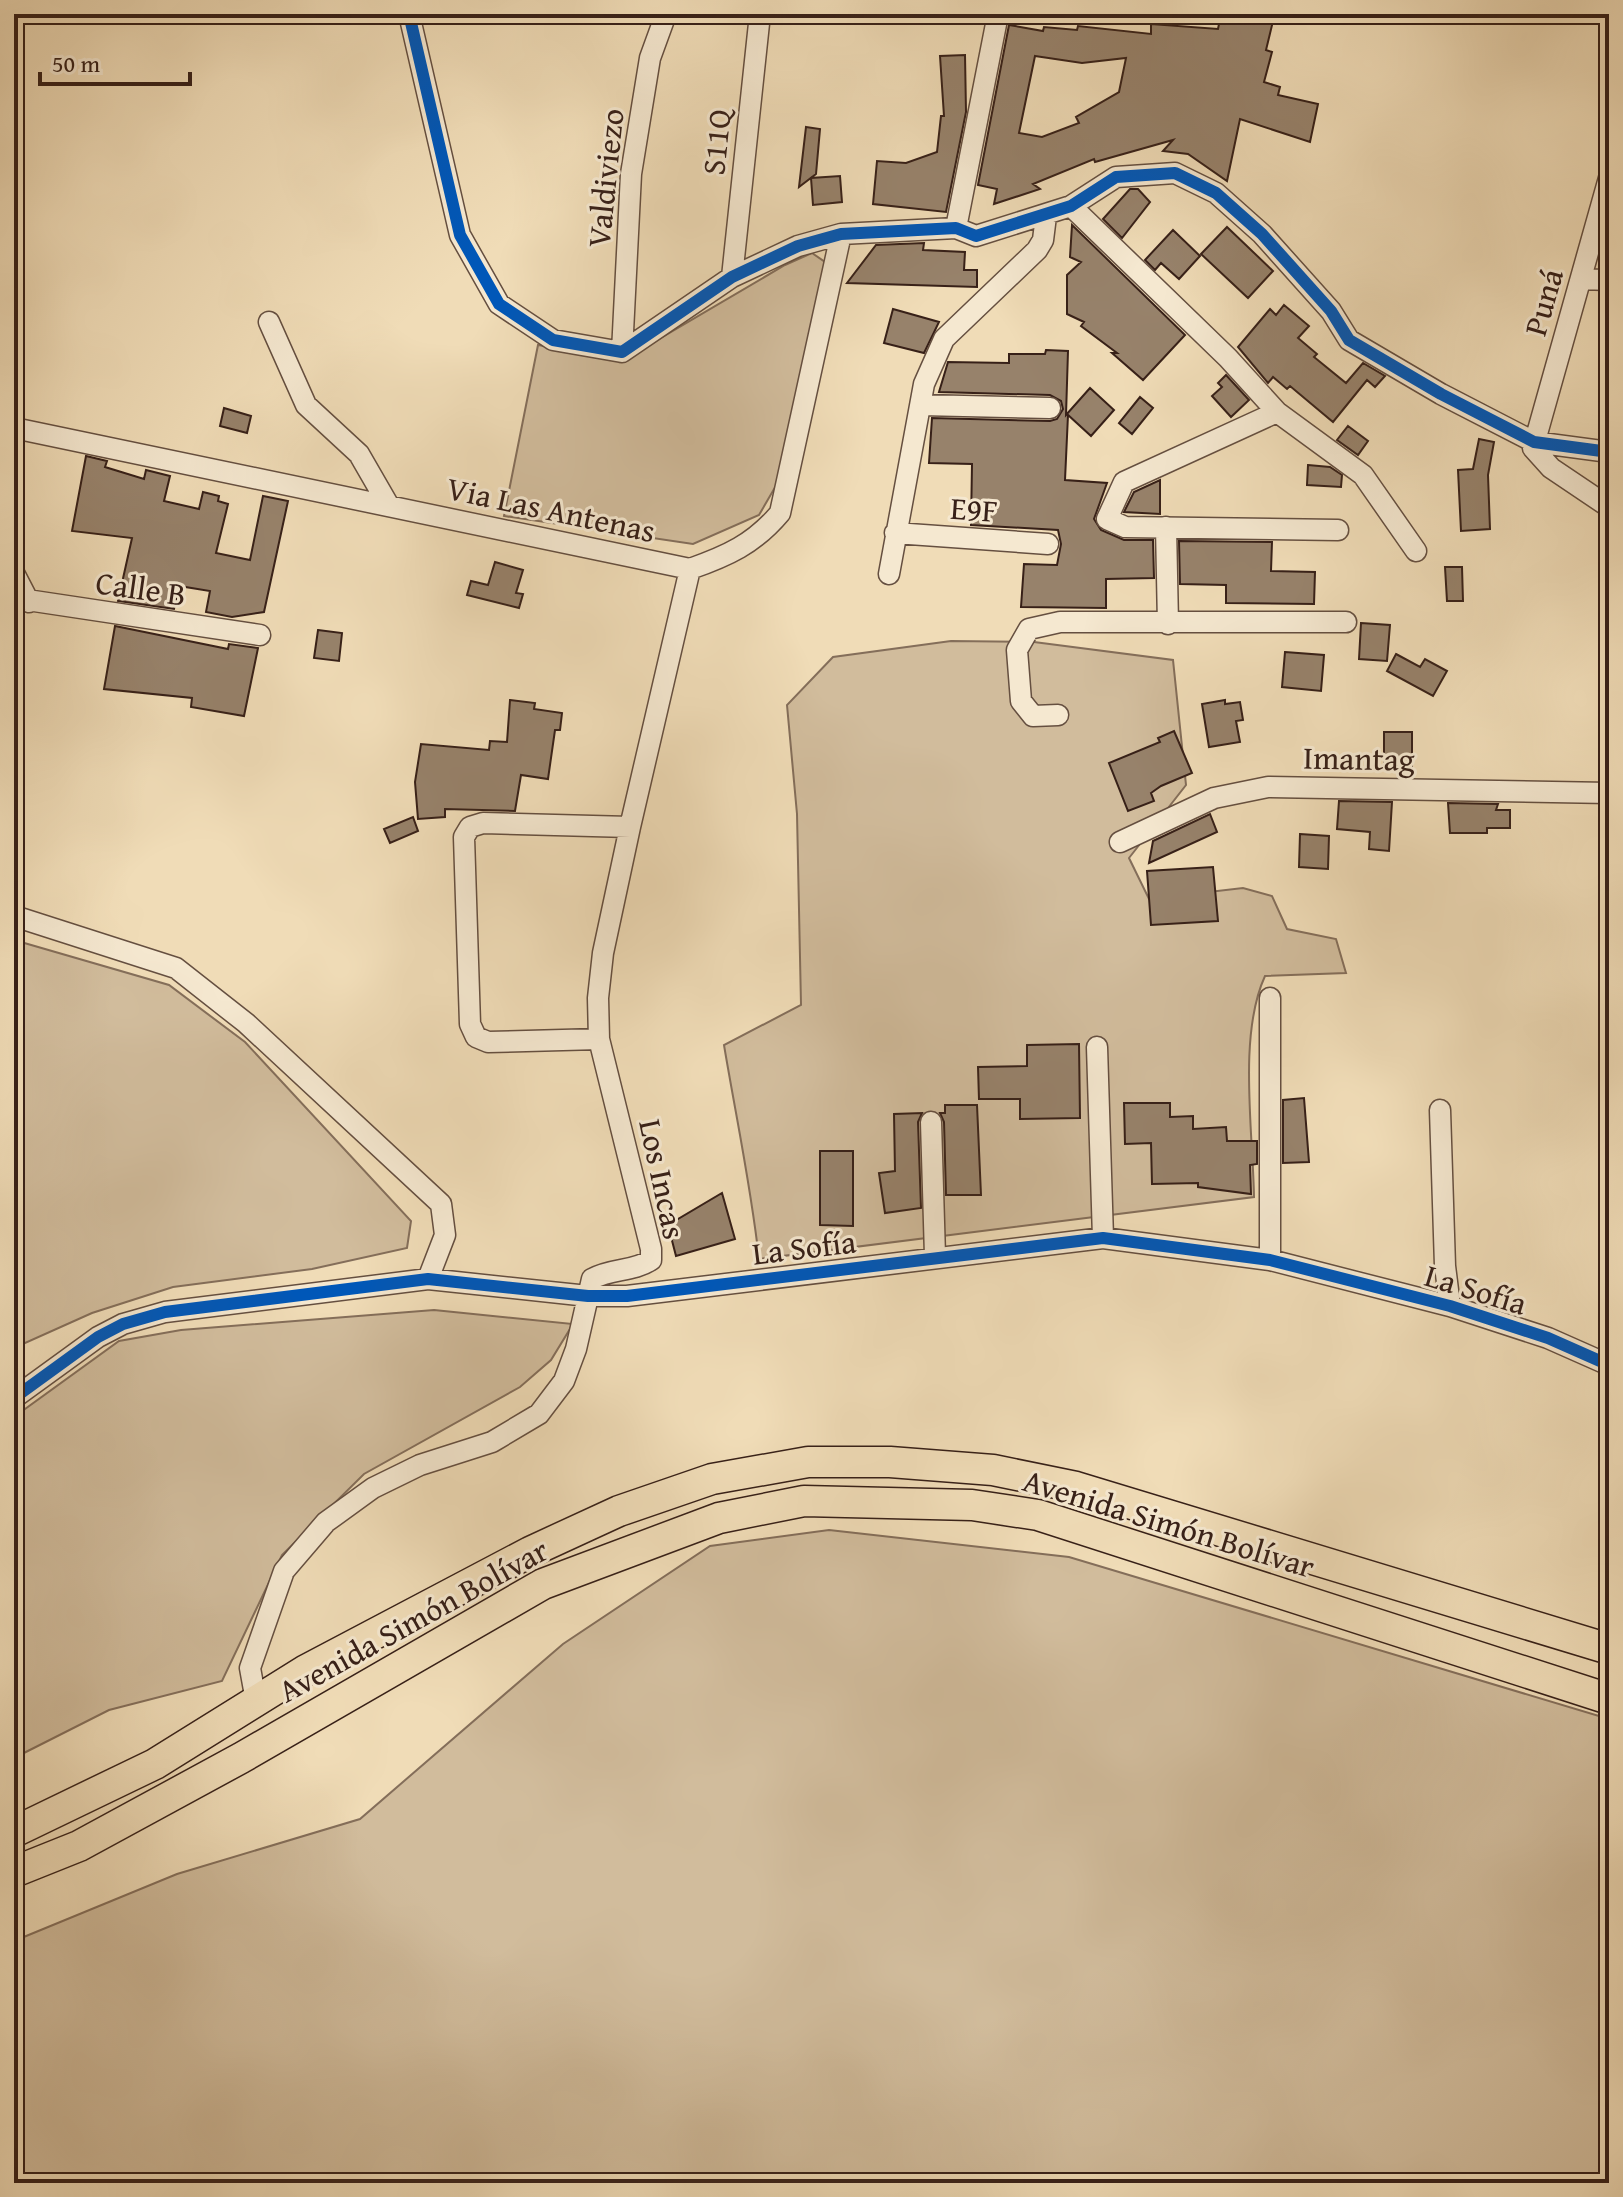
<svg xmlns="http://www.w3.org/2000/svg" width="1623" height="2197" font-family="'Gentium Book Plus',serif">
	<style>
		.green { fill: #d1bc9c; stroke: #846e5a; stroke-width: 2 }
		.building { fill: #97826b; stroke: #372018; stroke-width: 2; fill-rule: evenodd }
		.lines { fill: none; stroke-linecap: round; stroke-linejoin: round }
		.minor-casing { stroke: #654f40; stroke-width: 23 }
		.highway-casing { stroke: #372018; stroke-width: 33 }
		.minor { stroke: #f5e8d0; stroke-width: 20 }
		.highway { stroke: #f0dcb7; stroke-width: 30 }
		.cycleway-casing { stroke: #f5e8d0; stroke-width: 17 }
		.cycleway { stroke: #0057b8; stroke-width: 12 }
		.labels { text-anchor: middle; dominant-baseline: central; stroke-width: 6; stroke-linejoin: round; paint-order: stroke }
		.street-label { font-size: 32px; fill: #372018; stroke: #f5e8d0 }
	</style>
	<rect width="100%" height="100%" fill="#f0dcb7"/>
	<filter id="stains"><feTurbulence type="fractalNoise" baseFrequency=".0025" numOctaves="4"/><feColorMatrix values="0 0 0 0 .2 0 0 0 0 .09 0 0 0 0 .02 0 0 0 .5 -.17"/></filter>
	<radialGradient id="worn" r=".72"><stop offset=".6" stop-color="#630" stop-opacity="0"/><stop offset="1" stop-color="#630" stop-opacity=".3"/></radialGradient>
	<path class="green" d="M 812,253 L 825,262 L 777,484 L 759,515 L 693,544 L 504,516 L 538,345 L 617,358 L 652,343 L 785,265 Z
		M 951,641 L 1034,642 L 1173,660 L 1186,785 L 1129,858 L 1149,899 L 1243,888 L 1272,896 L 1287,929 L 1336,939 L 1346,973 L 1265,976 C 1238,1035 1253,1131 1254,1197 L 759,1259 C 751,1186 736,1117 724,1045 L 801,1005 L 797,814 L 787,705 L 833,657 Z
		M 14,940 L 169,985 L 245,1042 L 411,1221 L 407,1248 L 312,1269 L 173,1287 L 92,1313 L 14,1348 Z
		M 434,1310 L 573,1324 L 551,1360 L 520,1387 L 364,1474 L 282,1555 L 222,1681 L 109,1710 L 14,1758 L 14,1417 L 119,1341 L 181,1330 Z
		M 829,1530 L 1069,1557 L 1609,1719 L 1609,2183 L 14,2183 L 14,1941 L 177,1874 L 360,1819 L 563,1644 L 710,1546 Z"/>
	<path class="building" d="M 1221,14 L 1248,14 L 1273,21 L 1266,50 L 1272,52 L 1264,82 L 1280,87 L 1278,95 L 1318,104 L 1310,142 L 1240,119 L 1227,181 L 1188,154 L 1163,151 L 1173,140 L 1095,162 L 1094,159 L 1033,184 L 1040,189 L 994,204 L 997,189 L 978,185 L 1009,25 L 1043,31 L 1044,27 L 1077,30 L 1078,26 L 1151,34 L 1151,24 L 1218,29 ZM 1035,56 L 1082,63 L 1126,58 L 1119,92 L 1076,117 L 1079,123 L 1042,137 L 1019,133 Z
		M 965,55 L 966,112 L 946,212 L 873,204 L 877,161 L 906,163 L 937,152 L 941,116 L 944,116 L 940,56 Z
		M 806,127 L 820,129 L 816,174 L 799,187 Z
		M 840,176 L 842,202 L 813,205 L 811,178 Z
		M 1130,189 L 1138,189 L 1150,202 L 1122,238 L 1103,219 Z
		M 1072,225 L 1185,335 L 1143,380 L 1112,353 L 1117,353 L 1081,326 L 1084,322 L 1067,314 L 1067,275 L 1081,262 L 1070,257 Z
		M 1227,227 L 1273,271 L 1248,298 L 1201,254 Z
		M 1173,230 L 1200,256 L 1179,279 L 1161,263 L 1155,270 L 1145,260 Z
		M 924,243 L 923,250 L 965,252 L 964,270 L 977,270 L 977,287 L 847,283 L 876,245 Z
		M 1284,305 L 1309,326 L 1298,338 L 1317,354 L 1314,357 L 1346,383 L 1363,363 L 1385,376 L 1375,387 L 1367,380 L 1333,422 L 1290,386 L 1287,389 L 1273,377 L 1268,383 L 1238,347 L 1270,309 L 1276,315 Z
		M 893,309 L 939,322 L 924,353 L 884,343 Z
		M 1046,350 L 1068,351 L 1066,415 L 1090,388 L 1114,410 L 1091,436 L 1068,415 L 1065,480 L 1107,483 L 1094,519 L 1101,530 L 1124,540 L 1153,540 L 1154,578 L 1106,579 L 1106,608 L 1021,607 L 1024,564 L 1057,565 L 1061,544 L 1058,530 L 971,525 L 972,464 L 929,463 L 932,418 L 1050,421 L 1057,419 L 1063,409 L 1061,401 L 1050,395 L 939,392 L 948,362 L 1009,363 L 1009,354 L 1045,354 Z
		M 1226,375 L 1249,400 L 1231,417 L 1212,396 L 1222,387 L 1218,383 Z
		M 1140,397 L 1153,408 L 1132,434 L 1119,423 Z
		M 224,408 L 251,416 L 247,433 L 220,426 Z
		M 1348,426 L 1368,441 L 1358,455 L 1337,440 Z
		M 1479,439 L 1494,442 L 1488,475 L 1490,529 L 1461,531 L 1458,470 L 1473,469 Z
		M 86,456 L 107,461 L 105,467 L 144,479 L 146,470 L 170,476 L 164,501 L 199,509 L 203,492 L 219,496 L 218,501 L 228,504 L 216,553 L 250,560 L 263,496 L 288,501 L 264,612 L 232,617 L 206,612 L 210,591 L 179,586 L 174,609 L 118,601 L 132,538 L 72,531 Z
		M 1308,465 L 1330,467 L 1342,475 L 1341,487 L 1307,485 Z
		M 1160,480 L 1160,514 L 1124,512 L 1134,492 Z
		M 1179,541 L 1272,542 L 1271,571 L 1315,572 L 1314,604 L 1226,603 L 1226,585 L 1180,584 Z
		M 495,562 L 523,570 L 516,593 L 523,594 L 519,608 L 467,595 L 471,581 L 488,585 Z
		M 1445,567 L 1462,567 L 1463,601 L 1447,601 Z
		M 1361,623 L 1390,625 L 1387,661 L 1359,659 Z
		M 115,626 L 228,649 L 229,644 L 258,648 L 244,716 L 191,707 L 192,698 L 104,689 Z
		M 318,630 L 342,633 L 339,661 L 314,658 Z
		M 1285,652 L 1324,655 L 1321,691 L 1282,687 Z
		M 1396,654 L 1420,667 L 1425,659 L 1447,671 L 1433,696 L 1387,671 Z
		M 510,700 L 535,703 L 534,709 L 562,713 L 560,730 L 555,730 L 548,779 L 521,775 L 515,811 L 445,809 L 445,817 L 418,819 L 415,782 L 421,744 L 489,750 L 490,741 L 507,742 Z
		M 1225,700 L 1225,704 L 1240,702 L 1243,720 L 1236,721 L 1240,742 L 1209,747 L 1202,704 Z
		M 1174,731 L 1192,773 L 1161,786 L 1151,793 L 1154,801 L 1128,811 L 1109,763 L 1160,742 L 1158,738 Z
		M 1384,732 L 1412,732 L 1412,769 L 1384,769 Z
		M 1339,801 L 1392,802 L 1389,851 L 1369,849 L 1370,832 L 1337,829 Z
		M 1448,803 L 1498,804 L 1496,810 L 1510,810 L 1510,828 L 1487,828 L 1487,833 L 1450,833 Z
		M 1210,814 L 1217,832 L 1149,863 L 1153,841 Z
		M 413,817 L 418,831 L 390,843 L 384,829 Z
		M 1300,834 L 1329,836 L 1328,869 L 1299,867 Z
		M 1213,867 L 1218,921 L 1151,925 L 1147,871 Z
		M 1079,1044 L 1080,1118 L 1020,1119 L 1020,1099 L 979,1099 L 978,1067 L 1027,1066 L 1027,1045 Z
		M 1304,1098 L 1309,1162 L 1283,1163 L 1283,1100 Z
		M 1124,1103 L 1170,1103 L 1170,1117 L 1193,1116 L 1193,1129 L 1226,1127 L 1227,1141 L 1257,1141 L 1257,1164 L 1250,1165 L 1251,1194 L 1198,1187 L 1198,1183 L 1152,1184 L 1151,1143 L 1125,1144 Z
		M 945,1105 L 977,1105 L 981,1195 L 946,1195 L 944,1122 L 940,1113 L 945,1113 Z
		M 922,1113 L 918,1122 L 921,1208 L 885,1213 L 879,1173 L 895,1171 L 894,1114 Z
		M 820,1151 L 853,1151 L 853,1226 L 820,1225 Z
		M 722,1193 L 735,1239 L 676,1256 L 668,1225 Z"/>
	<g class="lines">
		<defs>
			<path id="minor" d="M 409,14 L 460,235 L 499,304 L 553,340 L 622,352 L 732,277 L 798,246 L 841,234 L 956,228 L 976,236 L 1071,206 L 1116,177 L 1175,173 L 1216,193 L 1262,234 L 1331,311 L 1349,340 L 1441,394 L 1534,442 L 1609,452
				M 1609,178 L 1533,448 L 1551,468 L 1609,507
				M 1071,206 L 1228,358 L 1277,412 L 1363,475 L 1416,551
				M 956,228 L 998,14
				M 732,277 L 760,14
				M 1581,279 L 1609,280
				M 269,322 L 306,405 L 359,454 L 389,506
				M 622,352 L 631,174 L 650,58 L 666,14
				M 921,405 L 1050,408
				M 1277,412 L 1124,482 L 1107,519 L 1125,527 L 1338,530
				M 14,428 L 690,569 C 727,556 754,544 780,513 L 841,234
				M 1166,527 L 1168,624
				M 895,533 L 1048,544
				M 14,573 L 29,602
				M 889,574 L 924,384 L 944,339 L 1037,250 L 1043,240 L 1046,216
				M 14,598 L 260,635
				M 1058,715 L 1033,716 L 1021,701 L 1017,650 L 1029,629 L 1060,622 L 1346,622
				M 1120,842 L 1214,798 L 1268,787 L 1609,793
				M 14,916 L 176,968 L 246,1023 L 441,1204 L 445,1235 L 428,1279
				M 1270,998 L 1270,1260
				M 599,1039 L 488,1042 L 476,1037 L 470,1024 L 464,837 L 470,827 L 483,823 L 630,827
				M 1097,1047 L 1103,1238
				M 1440,1110 L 1445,1266 L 1450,1306
				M 931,1122 L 935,1256
				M 14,1398 L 98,1337 L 123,1324 L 165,1312 L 428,1279 L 588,1296 L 627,1296 L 1103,1238 L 1270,1260 L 1450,1306 L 1548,1338 L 1609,1365
				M 256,1701 L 250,1668 L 284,1571 L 326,1522 L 373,1488 L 420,1465 L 492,1442 L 539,1414 L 564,1381 L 576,1349 L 592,1279 C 611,1268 633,1272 651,1260 L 651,1249 L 599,1039 L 598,998 L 603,953 L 630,827 L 690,569"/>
			<path id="highway" d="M 14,1832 L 155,1764 L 306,1670 L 530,1552 L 619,1511 L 712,1479 L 808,1462 L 890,1462 L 993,1470 L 1076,1487 L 1609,1649
				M 14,1872 L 79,1846 L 241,1758 L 543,1584 L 719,1518 L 804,1501 L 972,1505 L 1038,1515 L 1609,1699"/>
		</defs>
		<use href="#minor" class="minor-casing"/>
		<use href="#highway" class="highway-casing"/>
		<use href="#minor" class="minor"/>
		<use href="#highway" class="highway"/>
		<defs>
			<path id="cycleway" d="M 409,14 L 460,235 L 499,304 L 553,340 L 622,352 L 732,277 L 798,246 L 841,234 L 956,228 L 976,236 L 1071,206 L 1116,177 L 1175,173 L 1216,193 L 1262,234 L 1331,311 L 1349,340 L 1441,394 L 1534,442 L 1609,452
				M 14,1398 L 98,1337 L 123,1324 L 165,1312 L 428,1279 L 588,1296 L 627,1296 L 1103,1238 L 1270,1260 L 1450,1306 L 1548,1338 L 1609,1365"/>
		</defs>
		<use href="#cycleway" class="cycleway-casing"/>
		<use href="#cycleway" class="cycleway"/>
	</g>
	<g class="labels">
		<g class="street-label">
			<text transform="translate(716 142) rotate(-84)">S11Q</text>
			<text transform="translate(605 178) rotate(-84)">Valdiviezo</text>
			<text transform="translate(1543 302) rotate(-74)">Puná</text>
			<text transform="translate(551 509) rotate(12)">Via Las Antenas</text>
			<text transform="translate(974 509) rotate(4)">E9F</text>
			<text transform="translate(141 588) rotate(8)">Calle B</text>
			<text transform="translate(1359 758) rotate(1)">Imantag</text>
			<text transform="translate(663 1179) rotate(78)">Los Incas</text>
			<text transform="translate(804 1247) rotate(-7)">La Sofía</text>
			<text transform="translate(1476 1289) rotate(17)">La Sofía</text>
			<text transform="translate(1169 1523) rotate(17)">Avenida Simón Bolívar</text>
			<text transform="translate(413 1620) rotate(-29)">Avenida Simón Bolívar</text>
		</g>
	</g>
	<rect width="1623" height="2197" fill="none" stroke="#f0dcb7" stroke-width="48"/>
	<rect x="16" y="16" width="1591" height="2165" fill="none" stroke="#372018" stroke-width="4"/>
	<rect x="24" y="24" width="1575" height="2149" fill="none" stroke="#372018" stroke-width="2"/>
	<path d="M40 72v12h150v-12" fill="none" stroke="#372018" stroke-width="4"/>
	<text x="52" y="72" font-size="24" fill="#372018" stroke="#f5e8d0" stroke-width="6" paint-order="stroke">50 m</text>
	<rect width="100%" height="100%" filter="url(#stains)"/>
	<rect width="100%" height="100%" fill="url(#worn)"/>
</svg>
